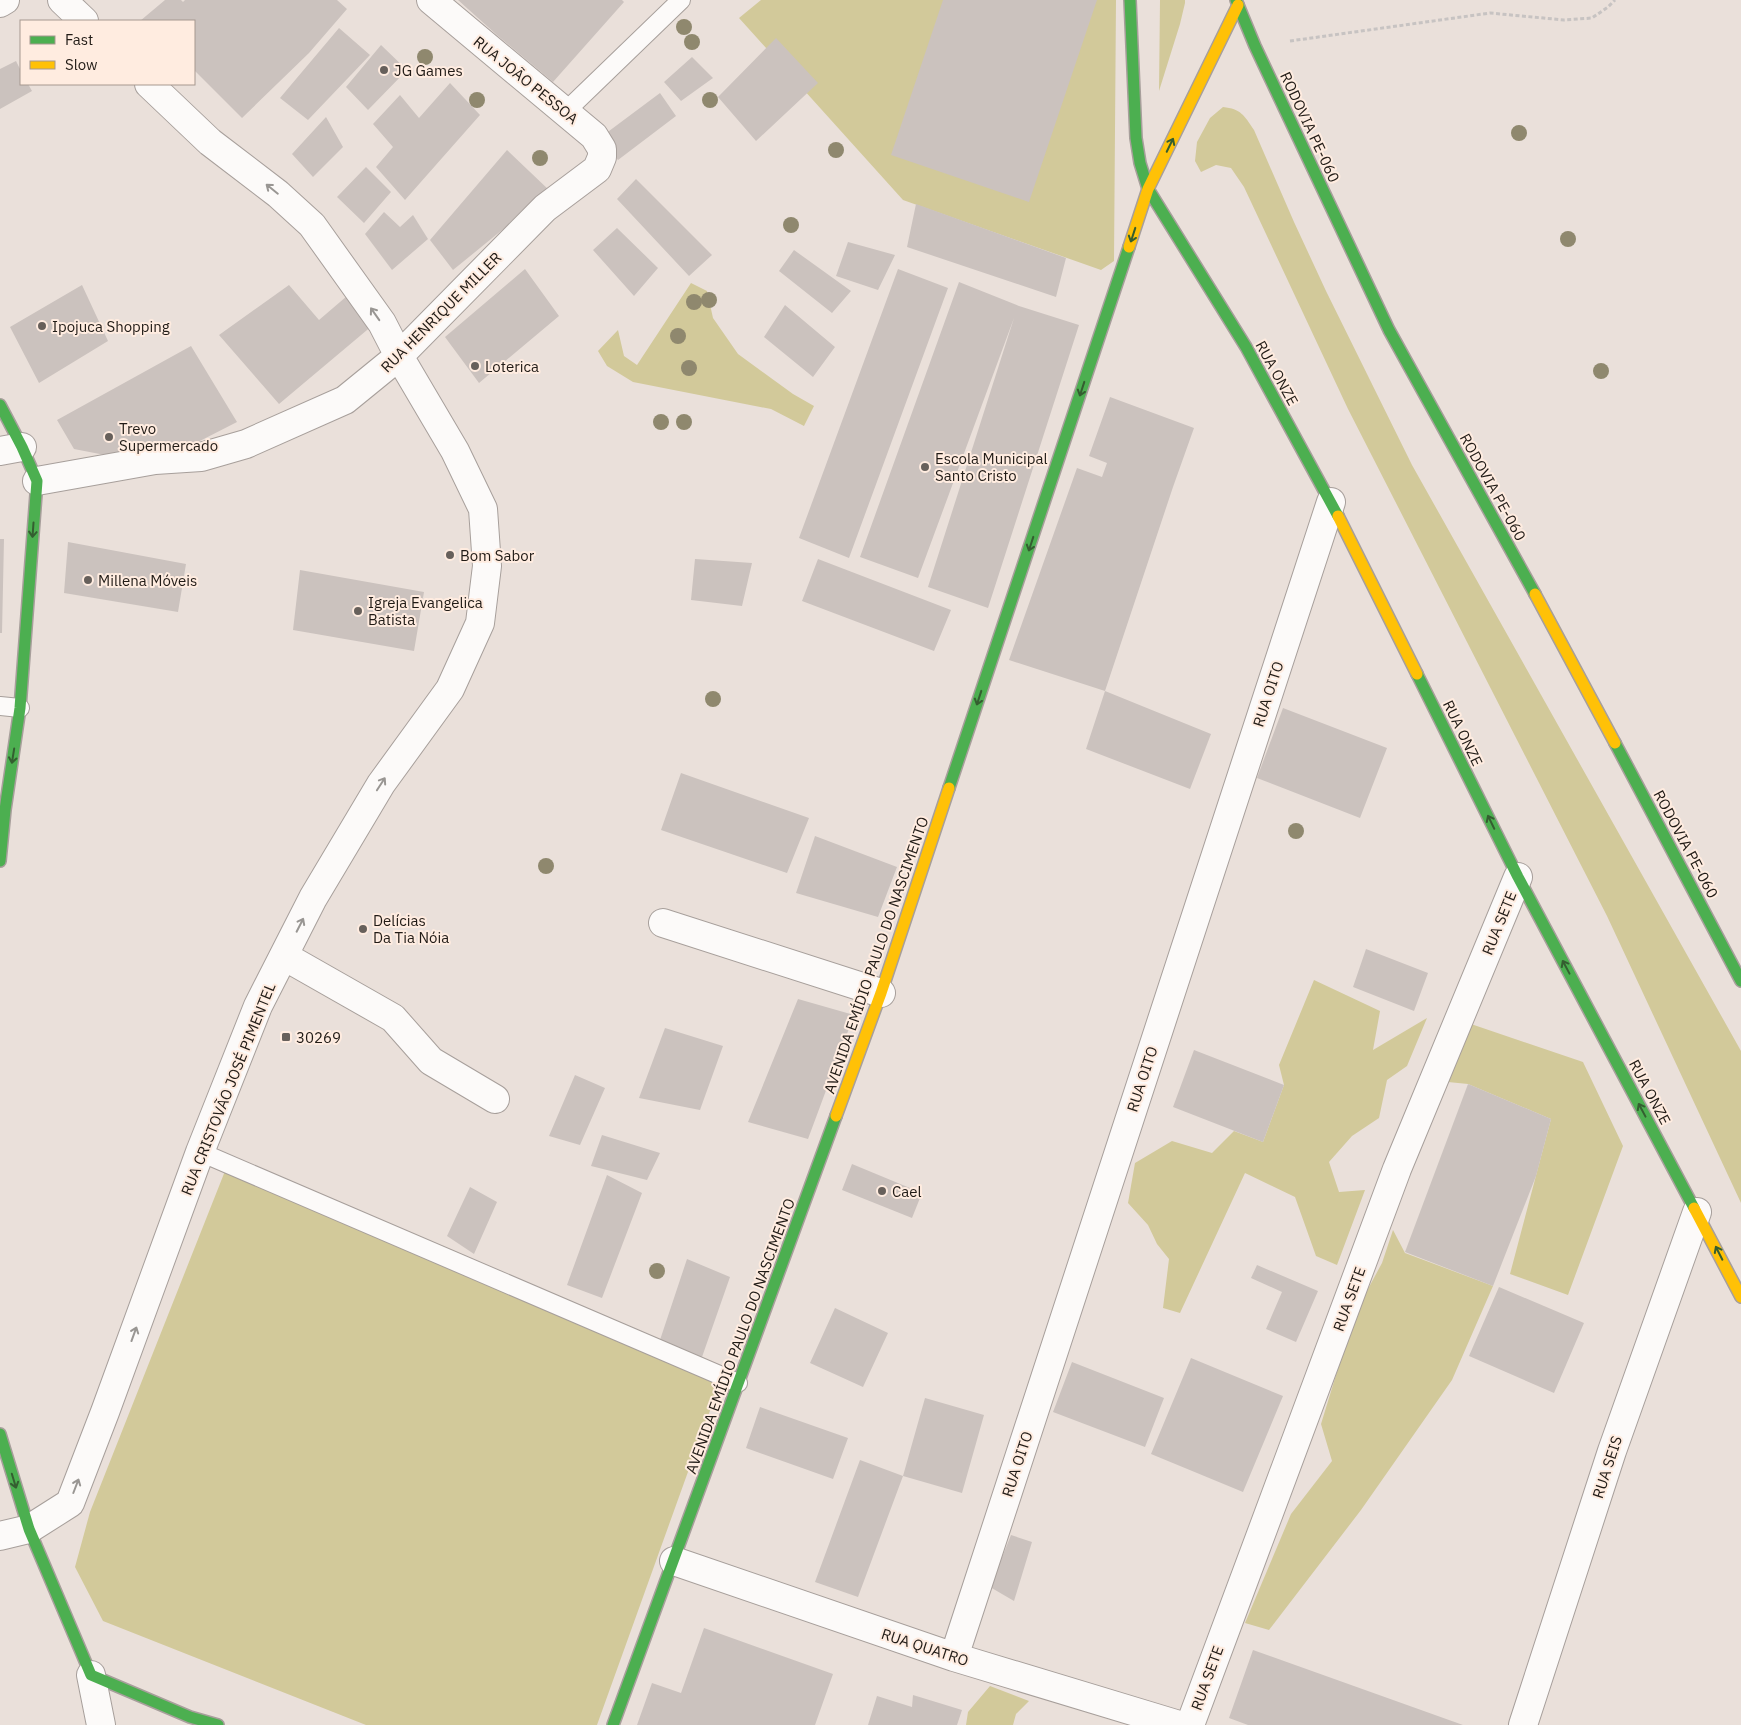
<svg xmlns="http://www.w3.org/2000/svg" width="1741" height="1725" font-family="'IBM Plex Sans',sans-serif">
	<style>
		.green { fill: #d2c99a }
		.building { fill: #cbc2be }
		.lines { fill: none; stroke-linecap: round; stroke-linejoin: round }
		.lane-casing { stroke: #a79f9b; stroke-width: 20 }
		.street-casing { stroke: #a79f9b; stroke-width: 30 }
		.fast-casing { stroke: #a79f9b; stroke-width: 14 }
		.slow-casing { stroke: #a79f9b; stroke-width: 14 }
		.path { stroke: #c7c3c2; stroke-width: 3; stroke-dasharray: 4 2.5; stroke-linecap: butt }
		.lane { stroke: #fcfaf9; stroke-width: 18 }
		.street { stroke: #fcfaf9; stroke-width: 28 }
		.fast { stroke: #4caf50; stroke-width: 11 }
		.slow { stroke: #ffc107; stroke-width: 11 }
		.tree { fill: #8f886e }
		.oneway { stroke: #345e30 }
		.oneway2 { stroke: #999693 }
		.poi-dot { fill: #67605b; stroke: #ffece0; stroke-width: 2 }
		.labels { text-anchor: middle; dominant-baseline: central; stroke-width: 4; stroke-linejoin: round; paint-order: stroke }
		.poi-label { font-size: 15px; fill: #211b16; stroke: #ffece0; text-anchor: start }
		.street-label { font-size: 15px; fill: #211b16; stroke: #ffece0 }
	</style>
	<rect width="100%" height="100%" fill="#eae0da"/>
	<path class="green" d="M 761,0 L 1116,0 L 1114,261 L 1101,270 L 903,200 L 739,18 Z
		M 1160,0 L 1185,0 L 1185,3 L 1180,24 L 1159,91 Z
		M 1223,107 C 1241,109 1244,115 1254,130 L 1294,222 L 1326,291 L 1412,465 L 1741,1051 L 1741,1203 L 1607,916 L 1348,409 L 1244,187 L 1231,168 L 1216,165 L 1201,172 L 1195,161 L 1197,142 L 1210,118 Z
		M 691,283 L 707,291 L 713,318 L 738,354 L 793,394 L 814,406 L 804,426 L 771,409 L 633,382 L 607,366 L 598,351 L 618,330 L 624,356 L 637,365 Z
		M 1314,980 L 1380,1011 L 1373,1050 L 1427,1018 L 1407,1066 L 1387,1080 L 1379,1118 L 1352,1136 L 1329,1162 L 1339,1192 L 1365,1190 L 1337,1265 L 1316,1256 L 1295,1197 L 1245,1173 L 1180,1313 L 1163,1308 L 1169,1259 L 1157,1244 L 1148,1225 L 1128,1203 L 1135,1163 L 1172,1141 L 1212,1153 L 1234,1131 L 1263,1142 L 1284,1085 L 1279,1065 Z
		M 1471,1024 L 1583,1062 L 1623,1146 L 1568,1295 L 1510,1274 L 1551,1119 L 1468,1084 L 1448,1082 Z
		M 227,1166 L 721,1380 L 597,1725 L 366,1725 L 103,1621 L 75,1567 L 90,1512 Z
		M 1393,1230 L 1405,1253 L 1493,1286 L 1452,1380 L 1361,1510 L 1269,1630 L 1245,1623 L 1291,1514 L 1332,1461 L 1321,1424 L 1355,1313 L 1382,1263 Z
		M 990,1686 L 1029,1701 L 1016,1714 L 1013,1725 L 966,1725 L 968,1712 Z"/>
	<path class="building" d="M 165,0 L 181,0 L 183,2 L 185,0 L 337,0 L 347,9 L 309,53 L 242,118 L 194,70 L 194,21 L 140,21 Z
		M 458,0 L 622,0 L 624,2 L 553,82 L 498,36 Z
		M 943,0 L 1097,0 L 1029,202 L 891,155 Z
		M 339,28 L 370,55 L 308,120 L 280,98 Z
		M 776,38 L 818,83 L 756,141 L 718,97 Z
		M 381,45 L 407,70 L 368,110 L 346,87 Z
		M 692,57 L 713,78 L 681,101 L 664,82 Z
		M 16,61 L 21,71 L 21,84 L 28,84 L 32,91 L 0,109 L 0,69 Z
		M 450,83 L 480,115 L 405,200 L 376,167 L 393,147 L 373,124 L 400,95 L 419,118 Z
		M 660,93 L 676,116 L 618,160 L 601,137 Z
		M 326,117 L 343,147 L 313,177 L 292,154 Z
		M 507,150 L 550,191 L 453,270 L 430,240 Z
		M 366,167 L 391,192 L 364,223 L 337,197 Z
		M 636,179 L 712,255 L 689,276 L 617,199 Z
		M 916,204 L 1066,258 L 1056,297 L 907,247 Z
		M 384,212 L 400,227 L 413,215 L 428,239 L 392,270 L 365,234 Z
		M 617,228 L 658,268 L 634,296 L 593,250 Z
		M 848,242 L 895,255 L 878,290 L 836,276 Z
		M 794,250 L 851,291 L 832,313 L 779,271 Z
		M 525,269 L 559,316 L 479,383 L 445,337 Z
		M 898,269 L 948,288 L 849,558 L 799,538 Z
		M 959,282 L 1019,306 L 1079,325 L 988,608 L 928,587 L 1014,318 L 918,578 L 860,557 Z
		M 82,285 L 108,341 L 39,383 L 10,327 Z
		M 289,285 L 319,320 L 347,296 L 373,325 L 279,404 L 219,335 Z
		M 785,305 L 835,347 L 813,377 L 764,337 Z
		M 191,346 L 237,422 L 192,445 L 105,455 L 74,449 L 57,420 Z
		M 1110,397 L 1194,428 L 1173,487 L 1105,691 L 1009,660 L 1077,468 L 1102,477 L 1107,463 L 1089,456 Z
		M 0,539 L 4,539 L 2,633 L 0,633 Z
		M 68,542 L 186,564 L 178,612 L 64,593 Z
		M 695,559 L 752,563 L 742,606 L 691,600 Z
		M 818,559 L 951,610 L 934,651 L 802,601 Z
		M 300,570 L 424,592 L 414,651 L 293,630 Z
		M 1105,691 L 1211,734 L 1190,789 L 1086,749 Z
		M 1283,708 L 1387,748 L 1360,818 L 1257,778 Z
		M 681,773 L 809,818 L 787,873 L 661,830 Z
		M 815,836 L 897,867 L 878,917 L 796,893 Z
		M 1366,949 L 1428,973 L 1414,1011 L 1353,987 Z
		M 798,999 L 854,1015 L 808,1139 L 748,1122 Z
		M 665,1028 L 723,1046 L 700,1110 L 639,1098 Z
		M 1194,1050 L 1284,1085 L 1263,1142 L 1173,1107 Z
		M 575,1075 L 605,1088 L 580,1145 L 549,1136 Z
		M 1468,1084 L 1551,1119 L 1536,1176 L 1493,1286 L 1405,1252 Z
		M 602,1135 L 660,1153 L 647,1180 L 591,1166 Z
		M 852,1164 L 922,1193 L 912,1218 L 842,1190 Z
		M 607,1175 L 642,1193 L 602,1298 L 567,1285 Z
		M 470,1187 L 497,1202 L 474,1254 L 447,1236 Z
		M 687,1259 L 730,1277 L 702,1357 L 660,1340 Z
		M 1257,1265 L 1318,1291 L 1296,1342 L 1266,1329 L 1282,1292 L 1251,1278 Z
		M 1499,1287 L 1584,1323 L 1554,1393 L 1469,1356 Z
		M 835,1308 L 888,1333 L 863,1387 L 810,1363 Z
		M 1191,1358 L 1283,1396 L 1243,1492 L 1151,1454 Z
		M 1072,1362 L 1164,1398 L 1145,1447 L 1053,1412 Z
		M 925,1398 L 984,1415 L 962,1493 L 903,1476 Z
		M 760,1407 L 848,1438 L 833,1479 L 746,1448 Z
		M 860,1460 L 903,1476 L 858,1597 L 815,1582 Z
		M 1011,1535 L 1032,1542 L 1014,1601 L 990,1587 Z
		M 704,1628 L 833,1674 L 815,1725 L 637,1725 L 652,1683 L 681,1693 Z
		M 1253,1650 L 1463,1725 L 1248,1725 L 1229,1718 Z
		M 913,1695 L 962,1710 L 957,1725 L 868,1725 L 877,1696 L 912,1707 Z"/>
	<g class="lines">
		<defs>
			<path id="lane" d="M 565,112 L 681,0
				M 0,706 L 20,708
				M 200,1152 L 738,1383"/>
			<path id="street" d="M 62,0 L 84,21
				M 0,3 L 5,0
				M 0,451 L 22,447
				M 37,481 L 155,460 L 201,457 L 246,444 L 345,400 L 399,356 L 545,208 L 597,169 L 602,157 L 602,149 L 594,136 L 431,0
				M 663,923 L 881,993
				M 284,956 L 393,1018 L 431,1061 L 495,1099
				M 0,1536 L 29,1529 L 70,1503 L 105,1412 L 200,1152 L 258,1006 L 313,898 L 381,784 L 450,689 L 480,623 L 487,566 L 483,509 L 455,451 L 399,356 L 382,323 L 312,225 L 278,194 L 210,142 L 149,84
				M 674,1561 L 954,1657 L 1179,1725
				M 954,1657 L 1331,502
				M 91,1675 L 101,1725
				M 1190,1725 L 1397,1169 L 1518,877
				M 1523,1725 L 1612,1451 L 1697,1212"/>
			<path id="fast" d="M 1130,0 L 1136,138 L 1140,163 L 1148,189 L 1246,347 L 1338,516
				M 1236,0 L 1255,46 L 1389,330 L 1535,594
				M 0,405 L 22,447 L 37,481 L 20,708 L 5,810 L 0,861
				M 1417,674 L 1518,877 L 1694,1208
				M 1615,743 L 1741,981
				M 949,788 L 1129,247
				M 0,1434 L 29,1529 L 91,1675 L 190,1717 L 218,1725
				M 613,1725 L 836,1116"/>
			<path id="slow" d="M 1129,247 L 1148,189 L 1238,5
				M 1338,516 L 1417,674
				M 1535,594 L 1615,743
				M 836,1116 L 881,993 L 949,788
				M 1694,1208 L 1741,1297"/>
		</defs>
		<use href="#lane" class="lane-casing"/>
		<use href="#street" class="street-casing"/>
		<use href="#fast" class="fast-casing"/>
		<use href="#slow" class="slow-casing"/>
		<path class="path" d="M 1290,41 L 1490,13 L 1564,20 L 1592,18 L 1608,7 L 1615,0"/>
		<use href="#lane" class="lane"/>
		<use href="#street" class="street"/>
		<use href="#fast" class="fast"/>
		<use href="#slow" class="slow"/>
	</g>
	<g class="tree">
		<circle cx="684" cy="27" r="8"/>
		<circle cx="692" cy="42" r="8"/>
		<circle cx="425" cy="57" r="8"/>
		<circle cx="477" cy="100" r="8"/>
		<circle cx="710" cy="100" r="8"/>
		<circle cx="1519" cy="133" r="8"/>
		<circle cx="836" cy="150" r="8"/>
		<circle cx="540" cy="158" r="8"/>
		<circle cx="791" cy="225" r="8"/>
		<circle cx="1568" cy="239" r="8"/>
		<circle cx="709" cy="300" r="8"/>
		<circle cx="694" cy="302" r="8"/>
		<circle cx="678" cy="336" r="8"/>
		<circle cx="689" cy="368" r="8"/>
		<circle cx="1601" cy="371" r="8"/>
		<circle cx="661" cy="422" r="8"/>
		<circle cx="684" cy="422" r="8"/>
		<circle cx="713" cy="699" r="8"/>
		<circle cx="1296" cy="831" r="8"/>
		<circle cx="546" cy="866" r="8"/>
		<circle cx="657" cy="1271" r="8"/>
	</g>
	<defs><path id="oneway-shaft" d="M-6 0H5M1.5-3L5.5 0L1.5 3" fill="none" stroke-width="1.6" stroke-linecap="round" stroke-linejoin="round" transform="scale(1.25)"/></defs>
	<g class="oneway">
		<use href="#oneway-shaft" transform="translate(1170 145) rotate(-64)"/>
		<use href="#oneway-shaft" transform="translate(1133 235) rotate(108)"/>
		<use href="#oneway-shaft" transform="translate(1082 389) rotate(108)"/>
		<use href="#oneway-shaft" transform="translate(33 530) rotate(94)"/>
		<use href="#oneway-shaft" transform="translate(1031 544) rotate(108)"/>
		<use href="#oneway-shaft" transform="translate(979 698) rotate(108)"/>
		<use href="#oneway-shaft" transform="translate(13 756) rotate(99)"/>
		<use href="#oneway-shaft" transform="translate(1491 822) rotate(-116)"/>
		<use href="#oneway-shaft" transform="translate(1566 967) rotate(-118)"/>
		<use href="#oneway-shaft" transform="translate(1642 1110) rotate(-118)"/>
		<use href="#oneway-shaft" transform="translate(1719 1253) rotate(-117)"/>
		<use href="#oneway-shaft" transform="translate(14 1481) rotate(73)"/>
	</g>
	<g class="oneway2">
		<use href="#oneway-shaft" transform="translate(272 189) rotate(-141)"/>
		<use href="#oneway-shaft" transform="translate(375 314) rotate(-125)"/>
		<use href="#oneway-shaft" transform="translate(381 784) rotate(-57)"/>
		<use href="#oneway-shaft" transform="translate(300 925) rotate(-63)"/>
		<use href="#oneway-shaft" transform="translate(134 1334) rotate(-70)"/>
		<use href="#oneway-shaft" transform="translate(76 1486) rotate(-69)"/>
	</g>
	<g class="poi-dot">
		<circle cx="384" cy="70" r="5"/>
		<circle cx="42" cy="326" r="5"/>
		<circle cx="475" cy="366" r="5"/>
		<circle cx="109" cy="437" r="5"/>
		<circle cx="925" cy="467" r="5"/>
		<circle cx="450" cy="555" r="5"/>
		<circle cx="88" cy="580" r="5"/>
		<circle cx="358" cy="611" r="5"/>
		<circle cx="363" cy="929" r="5"/>
		<rect x="281" y="1032" width="10" height="10" rx="2.5"/>
		<circle cx="882" cy="1191" r="5"/>
	</g>
	<g class="labels">
		<g class="poi-label">
			<text x="394" y="70">JG Games</text>
			<text x="52" y="326">Ipojuca Shopping</text>
			<text x="485" y="366">Loterica</text>
			<text x="119" y="428">Trevo<tspan x="119" dy="17">Supermercado</tspan></text>
			<text x="935" y="458">Escola Municipal<tspan x="935" dy="17">Santo Cristo</tspan></text>
			<text x="460" y="555">Bom Sabor</text>
			<text x="98" y="580">Millena Móveis</text>
			<text x="368" y="602">Igreja Evangelica<tspan x="368" dy="17">Batista</tspan></text>
			<text x="373" y="920">Delícias<tspan x="373" dy="17">Da Tia Nóia</tspan></text>
			<text x="296" y="1037">30269</text>
			<text x="892" y="1191">Cael</text>
		</g>
		<g class="street-label">
			<text transform="translate(526 80) rotate(39)">RUA JOÃO PESSOA</text>
			<text transform="translate(1310 127) rotate(65)">RODOVIA PE-060</text>
			<text transform="translate(441 312) rotate(-45)">RUA HENRIQUE MILLER</text>
			<text transform="translate(1277 373) rotate(61)">RUA ONZE</text>
			<text transform="translate(1493 487) rotate(61)">RODOVIA PE-060</text>
			<text transform="translate(1268 694) rotate(-72)">RUA OITO</text>
			<text transform="translate(1463 733) rotate(64)">RUA ONZE</text>
			<text transform="translate(1686 844) rotate(62)">RODOVIA PE-060</text>
			<text transform="translate(1499 923) rotate(-68)">RUA SETE</text>
			<text transform="translate(876 955) rotate(-71)">AVENIDA EMÍDIO PAULO DO NASCIMENTO</text>
			<text transform="translate(1142 1079) rotate(-72)">RUA OITO</text>
			<text transform="translate(228 1089) rotate(-68)">RUA CRISTOVÃO JOSÉ PIMENTEL</text>
			<text transform="translate(1650 1092) rotate(62)">RUA ONZE</text>
			<text transform="translate(1349 1299) rotate(-70)">RUA SETE</text>
			<text transform="translate(740 1336) rotate(-70)">AVENIDA EMÍDIO PAULO DO NASCIMENTO</text>
			<text transform="translate(1017 1464) rotate(-72)">RUA OITO</text>
			<text transform="translate(1607 1467) rotate(-72)">RUA SEIS</text>
			<text transform="translate(925 1647) rotate(18)">RUA QUATRO</text>
			<text transform="translate(1207 1678) rotate(-70)">RUA SETE</text>
		</g>
	</g>
	<rect x="20" y="20" width="175" height="65" fill="#ffece0" stroke="#a6988f"/>
	<rect x="30" y="36" width="25" height="8" fill="#4caf50" stroke="#a6988f"/>
	<text x="65" y="45" font-size="15" fill="#211b16">Fast</text>
	<rect x="30" y="61" width="25" height="8" fill="#ffc107" stroke="#a6988f"/>
	<text x="65" y="70" font-size="15" fill="#211b16">Slow</text>
</svg>
